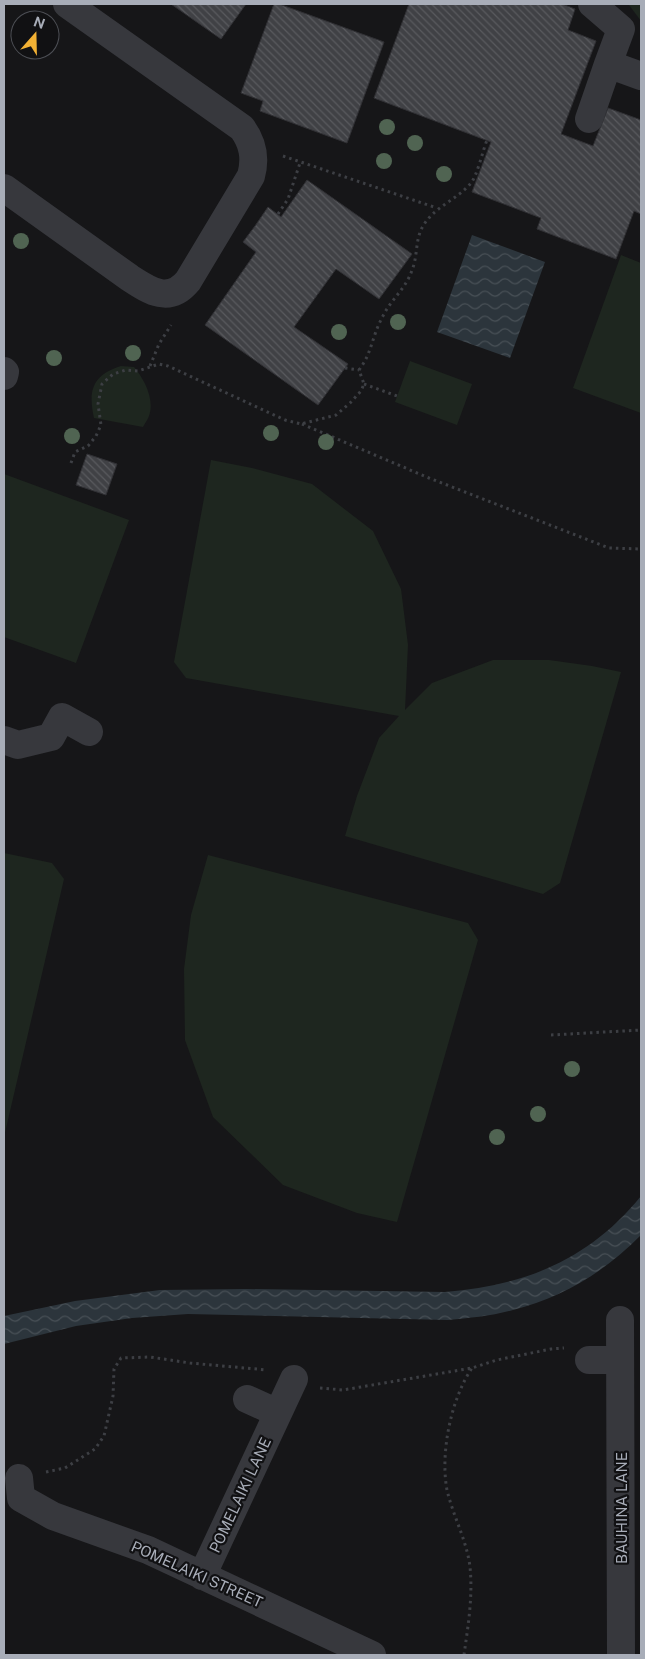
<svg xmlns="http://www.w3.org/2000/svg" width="645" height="1659" font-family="'Public Sans',sans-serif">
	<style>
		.green { fill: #1e261f }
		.water { fill: url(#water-waves) }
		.building { fill: url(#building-back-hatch); stroke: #303034 }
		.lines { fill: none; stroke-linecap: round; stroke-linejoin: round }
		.path { stroke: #3d3f44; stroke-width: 3; stroke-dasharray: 2.5 4; stroke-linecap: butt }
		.minor { stroke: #37383d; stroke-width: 28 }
		.tree { fill: #506452 }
		.labels { text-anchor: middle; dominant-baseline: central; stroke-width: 4.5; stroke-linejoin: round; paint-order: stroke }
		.street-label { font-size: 15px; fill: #a8adb8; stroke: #111113 }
	</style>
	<defs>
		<pattern id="water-waves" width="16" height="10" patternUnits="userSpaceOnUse" patternTransform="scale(1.25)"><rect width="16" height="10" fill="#2c353c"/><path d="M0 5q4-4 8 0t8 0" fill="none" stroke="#485056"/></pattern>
		<pattern id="building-back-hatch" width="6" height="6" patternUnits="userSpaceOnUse" patternTransform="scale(1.25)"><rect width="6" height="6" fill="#404145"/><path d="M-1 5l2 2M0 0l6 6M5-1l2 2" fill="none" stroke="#595a5e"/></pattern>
	</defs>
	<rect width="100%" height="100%" fill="#161618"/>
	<path class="green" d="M 628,4 L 641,4 L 641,21 L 629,5 Z
		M 621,255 L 641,263 L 641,413 L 573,388 Z
		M 410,361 L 472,384 L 457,425 L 395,402 Z
		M 121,366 L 134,367 C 144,379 155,399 149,416 C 148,419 145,423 143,427 L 94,418 C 88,391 92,375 121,366 Z
		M 211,460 L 252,468 L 312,484 L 373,531 L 401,589 L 408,645 L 405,710 L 432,683 L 493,660 L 549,660 L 592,666 L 621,672 L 560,883 L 543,894 L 345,836 L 357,796 L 379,738 L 399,716 L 186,678 L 174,662 Z
		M 4,474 L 129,520 L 76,663 L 4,637 Z
		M 4,853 L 52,863 L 64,879 L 4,1137 Z
		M 208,855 L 468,923 L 478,940 L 397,1222 L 357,1213 L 283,1185 L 213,1117 L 185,1040 L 184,969 L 191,915 Z"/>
	<path class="water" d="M 472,235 L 545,262 L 510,358 L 437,332 Z
		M 641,1196 L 641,1235 C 606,1271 562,1298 513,1310 C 492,1316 470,1318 448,1320 L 188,1314 L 132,1318 L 76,1326 L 4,1344 L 4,1316 L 75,1301 L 160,1290 L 246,1289 L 445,1292 C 525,1286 590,1259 641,1196 Z"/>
	<path class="building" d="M 171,4 L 246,4 L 221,39 Z
		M 274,4 L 279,4 L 384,42 L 347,143 L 260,111 L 263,101 L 241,93 Z
		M 409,4 L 562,4 L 575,9 L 568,30 L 596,41 L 561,134 L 593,146 L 608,108 L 641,120 L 641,214 L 634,211 L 616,259 L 537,229 L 541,218 L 472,192 L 491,142 L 374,98 Z
		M 307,180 L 412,254 L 379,299 L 336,269 L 294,327 L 348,364 L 318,405 L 205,325 L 256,252 L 243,242 L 255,226 L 268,207 L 281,217 Z
		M 87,454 L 117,464 L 106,495 L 76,485 Z"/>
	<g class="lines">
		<path class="path" d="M 283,156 L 437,208
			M 278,214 L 288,199 L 300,163
			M 150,366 L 159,344 L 171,325
			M 345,368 L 359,370
			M 364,384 L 397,396
			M 302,424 L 429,478 L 609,548 L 641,549
			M 71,463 L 75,452 L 88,446 L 96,436 L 101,425 L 98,404 L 102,384 L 113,374 L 126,370 L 138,371 L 159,364 L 168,366 L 285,420 L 301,424 L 336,415 L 350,403 L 361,391 L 364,384 L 359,370 C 372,353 372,336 382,318 C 390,300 406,289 412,270 C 418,256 415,239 423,226 C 435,206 457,200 471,183 C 477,176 483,150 487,140
			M 551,1035 L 641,1030
			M 320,1388 L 343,1390 L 472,1368 L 497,1360 L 551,1349 L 564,1348
			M 46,1472 L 65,1468 L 95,1449 L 104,1436 L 113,1396 L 114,1369 L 121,1358 L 150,1357 L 190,1363 L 267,1370
			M 464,1655 C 468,1626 473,1597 470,1567 C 467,1541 453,1516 447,1490 C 440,1453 451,1399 472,1368"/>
		<path class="minor" d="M 592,4 L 621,29 L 608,64
			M 589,119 L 608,64 L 641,76
			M 4,188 L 130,278 C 150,291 169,304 188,281 L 251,176 C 256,158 253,143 242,128 L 67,4
			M 4,371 L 5,372 L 4,376
			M 4,740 L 18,745 L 51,737 L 62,717 L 89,732
			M 620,1320 L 621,1655
			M 589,1360 L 620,1360
			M 247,1399 L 278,1413
			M 19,1478 L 21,1498 L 53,1516 L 148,1550 L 372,1655
			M 202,1576 L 294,1379"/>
	</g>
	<g class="tree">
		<circle cx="387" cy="127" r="8"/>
		<circle cx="415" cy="143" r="8"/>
		<circle cx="384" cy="161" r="8"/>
		<circle cx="444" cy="174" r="8"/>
		<circle cx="21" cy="241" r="8"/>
		<circle cx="398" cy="322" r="8"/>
		<circle cx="339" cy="332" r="8"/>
		<circle cx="133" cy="353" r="8"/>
		<circle cx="54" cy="358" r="8"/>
		<circle cx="271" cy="433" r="8"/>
		<circle cx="72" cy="436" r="8"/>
		<circle cx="326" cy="442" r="8"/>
		<circle cx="572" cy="1069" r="8"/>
		<circle cx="538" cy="1114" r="8"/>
		<circle cx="497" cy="1137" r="8"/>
	</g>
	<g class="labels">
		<g class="street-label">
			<text transform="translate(240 1495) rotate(-65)">POMELAIKI LANE</text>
			<text transform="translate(621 1508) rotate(-90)">BAUHINA LANE</text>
			<text transform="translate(197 1574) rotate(24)">POMELAIKI STREET</text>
		</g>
	</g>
	<rect width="645" height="1659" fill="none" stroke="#a8adb8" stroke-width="10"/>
	<g transform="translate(35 35) rotate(20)"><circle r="24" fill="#111113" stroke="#4d4f55"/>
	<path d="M0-4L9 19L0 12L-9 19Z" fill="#f2b134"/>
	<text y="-8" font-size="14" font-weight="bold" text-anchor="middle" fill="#a8adb8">N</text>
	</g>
</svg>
